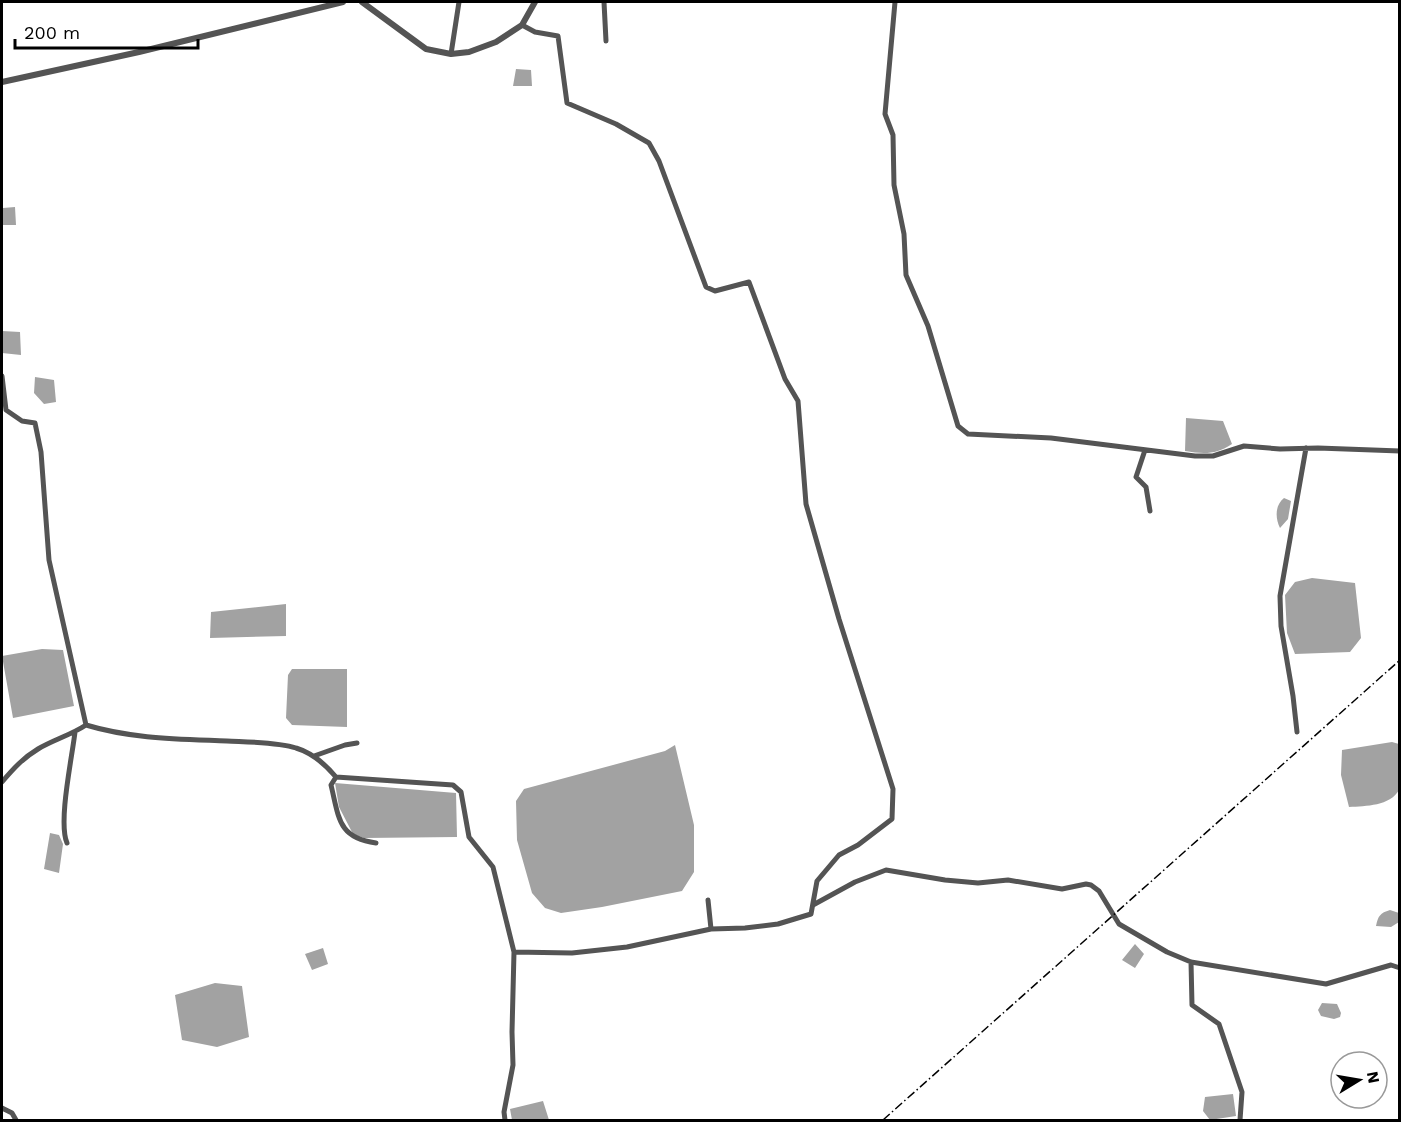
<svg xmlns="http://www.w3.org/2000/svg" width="1401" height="1122" font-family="'Work Sans',sans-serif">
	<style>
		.water { fill: #a2a2a2 }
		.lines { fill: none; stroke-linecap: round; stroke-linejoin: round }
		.minor { stroke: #545454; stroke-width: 5 }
		.tertiary { stroke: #545454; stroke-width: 6 }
		.rail { stroke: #000; stroke-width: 1.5; stroke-dasharray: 9 3 1.5 3; stroke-linecap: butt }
	</style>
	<rect width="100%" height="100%" fill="#fff"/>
	<path class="water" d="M 516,69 L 531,70 L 532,86 L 513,86 Z
		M 15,207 L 16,225 L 2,225 L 3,208 Z
		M 2,331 L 20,332 L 21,355 L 2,353 Z
		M 35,377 L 54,380 L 56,402 L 44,404 L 34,393 Z
		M 1186,418 L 1223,421 L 1232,444 C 1216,455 1203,454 1185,451 Z
		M 1284,498 L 1291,501 L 1288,519 L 1280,528 C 1275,518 1275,505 1284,498 Z
		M 1312,578 L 1355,583 L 1361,638 L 1350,652 L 1295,654 L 1287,633 L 1285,595 L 1295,582 Z
		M 286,604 L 286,636 L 210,638 L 211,612 Z
		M 42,649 L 63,650 L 74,706 L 13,718 L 2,656 Z
		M 292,669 L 347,669 L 347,727 L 292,725 L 286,718 L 288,675 Z
		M 1392,742 L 1399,744 L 1399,790 C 1390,806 1366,806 1349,807 L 1341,775 L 1342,750 Z
		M 675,745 L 694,825 L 694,872 L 682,891 L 602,907 L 561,913 L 545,908 L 532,893 L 517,840 L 516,801 L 524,789 L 665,751 Z
		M 335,783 L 456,793 L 457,837 L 364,838 L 353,834 L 339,807 Z
		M 50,833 L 59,835 L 63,844 L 59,873 L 44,869 Z
		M 1390,910 L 1399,913 L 1399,922 L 1391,927 L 1376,926 C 1378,916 1380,913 1390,910 Z
		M 1135,944 L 1144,954 L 1135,968 L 1122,960 Z
		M 323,948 L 328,964 L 312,970 L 305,954 Z
		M 215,983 L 242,986 L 249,1037 L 217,1047 L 182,1040 L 175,995 Z
		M 1322,1003 L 1337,1004 L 1341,1013 L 1340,1017 L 1334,1019 L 1321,1016 L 1318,1010 Z
		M 1233,1094 L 1236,1116 L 1210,1120 L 1203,1111 L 1205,1097 Z
		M 543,1101 L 549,1120 L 512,1120 L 510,1109 Z"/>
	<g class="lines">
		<path class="minor" d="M 604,2 L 606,41
			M 895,2 L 885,114 L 893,135 L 894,185 L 904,234 L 906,275 L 928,326 L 958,426 L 968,434 L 1051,438 L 1195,456 L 1213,456 L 1244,446 L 1280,449 L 1318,448 L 1400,451
			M 451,54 L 459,2
			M 2,376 L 6,410 L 22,421 L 35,423 L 41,452 L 49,560 L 86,725 C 71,735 53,740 38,749 C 23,758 13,769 2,782
			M 1145,450 L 1136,477 L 1146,487 L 1150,511
			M 86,725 C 132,739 180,739 227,741 C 246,742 278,742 296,748 C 313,753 325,764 336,777 L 453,785 L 461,792 L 469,837 L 493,867 L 514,952 L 572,953 L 627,947 L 711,929 L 745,928 L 778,924 L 811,914 L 817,881 L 839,855 L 858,845 L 892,819 L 893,789 L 839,619 L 806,504 L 798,401 L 785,379 L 749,282 L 715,291 L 706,287 L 659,161 L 649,143 L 616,124 L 567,103 L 558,36 L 535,32 L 522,25
			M 1297,732 L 1293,696 L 1281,626 L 1280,596 L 1306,448
			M 314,756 L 345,745 L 357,743
			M 336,777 L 331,785 C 339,818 338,838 376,843
			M 67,843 C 58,822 72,758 75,732
			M 708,900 L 711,929
			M 813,905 L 855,882 L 886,870 L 945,880 L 978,883 L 1008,880 L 1062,889 L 1086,884 L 1091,885 L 1099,891 L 1119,924 L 1167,952 L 1191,962 L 1326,984 L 1391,965 L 1400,968
			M 1191,962 L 1192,1005 L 1219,1024 L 1242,1092 L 1240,1120
			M 2,1108 L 12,1113 L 16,1120
			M 505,1120 L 504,1112 L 513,1065 L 512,1032 L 514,952"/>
		<path class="tertiary" d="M 362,2 L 426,49 L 451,54 L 469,52 L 496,42 L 522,25 L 535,2
			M 2,82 L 139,52 L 343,2"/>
		<path class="rail" d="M 883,1120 L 1400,660"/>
	</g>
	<rect width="1401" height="1122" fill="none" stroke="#000000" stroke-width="6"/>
	<g transform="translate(1359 1080) rotate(79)"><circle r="28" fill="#ffffff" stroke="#999999" stroke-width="1.5"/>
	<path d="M0-4.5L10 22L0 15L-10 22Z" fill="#000000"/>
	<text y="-9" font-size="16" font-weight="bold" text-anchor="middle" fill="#000000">N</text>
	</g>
	<path d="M15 39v9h183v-9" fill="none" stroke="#000000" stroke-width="3"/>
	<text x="24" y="39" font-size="18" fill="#000000" stroke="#ffffff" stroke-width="4.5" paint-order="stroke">200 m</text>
</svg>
